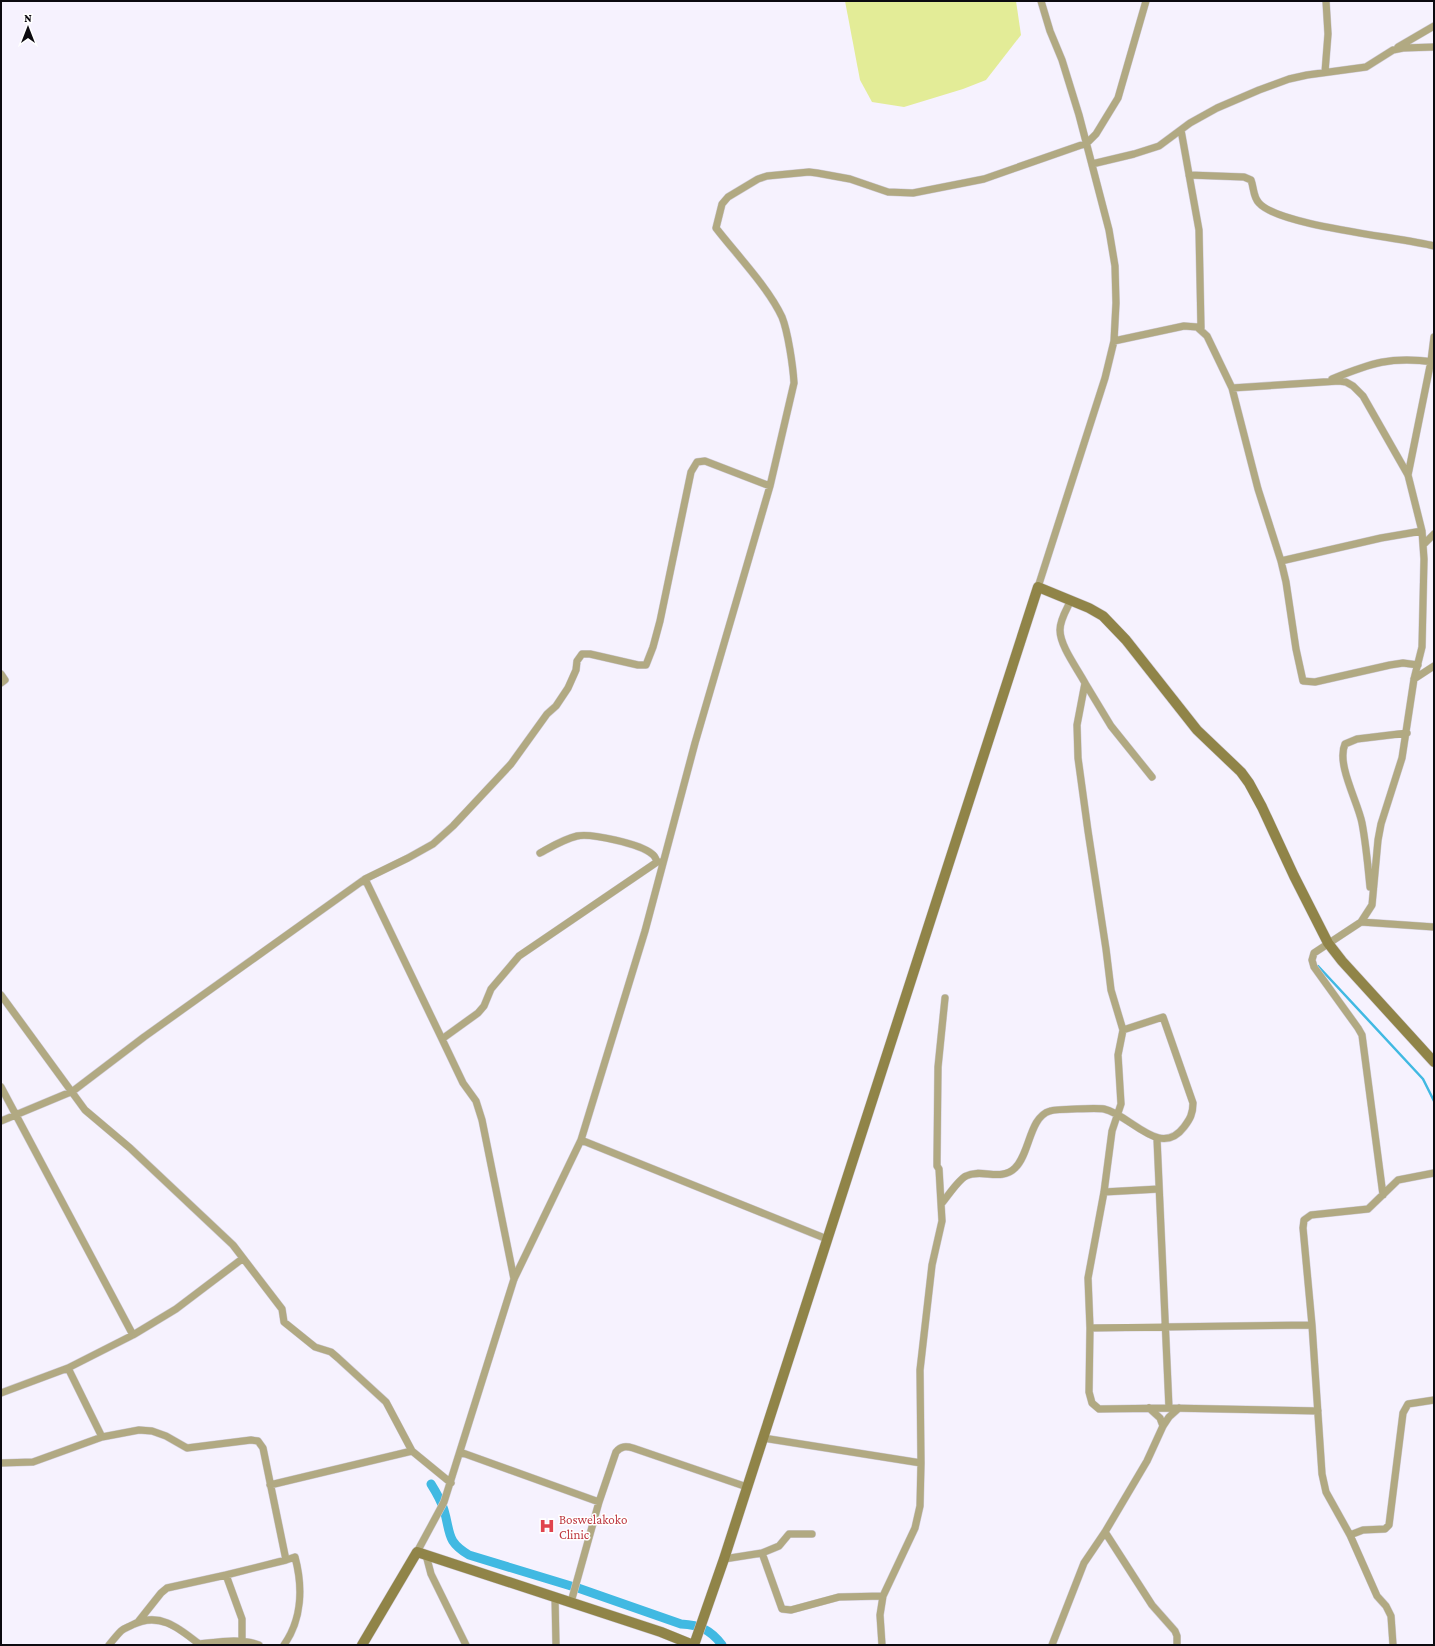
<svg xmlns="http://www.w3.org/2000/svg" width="1435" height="1646" font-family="'Crimson Pro',serif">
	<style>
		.green { fill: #e3ec97 }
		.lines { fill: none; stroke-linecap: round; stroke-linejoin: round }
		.stream { stroke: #41b9e2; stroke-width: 2.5 }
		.canal { stroke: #41b9e2; stroke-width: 9 }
		.street-casing { stroke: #d1cdd8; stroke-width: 8 }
		.secondary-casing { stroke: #d1cdd8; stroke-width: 11 }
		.street { stroke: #b1a982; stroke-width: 7 }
		.secondary { stroke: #908448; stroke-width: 10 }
		.labels { text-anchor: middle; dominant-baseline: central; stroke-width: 3; stroke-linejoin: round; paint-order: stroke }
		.health-label { font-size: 13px; fill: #be3a42; stroke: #fff; text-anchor: start }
	</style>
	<rect width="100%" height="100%" fill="#f6f2fe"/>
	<path class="green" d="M 845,1 L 1016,1 L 1021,35 L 986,80 L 963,89 L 904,107 L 872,102 L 860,80 Z"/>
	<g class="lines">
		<path class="stream" d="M 1318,966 L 1423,1079 L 1434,1101"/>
		<path class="canal" d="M 431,1484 C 436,1492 441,1500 444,1510 C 451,1534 446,1541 469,1555 L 571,1586
			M 578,1588 L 681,1624 C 700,1625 711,1630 722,1645"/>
		<defs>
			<path id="street" d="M 1398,47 L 1434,26
				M 1325,72 L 1328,34 L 1326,1
				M 1181,130 L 1199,230 L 1201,328
				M 1092,164 L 1134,154 L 1159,146 L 1190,123 L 1217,108 L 1259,90 L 1289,79 L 1307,75 L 1366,67 L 1393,50 L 1403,48 L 1434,47
				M 1189,175 L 1244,177 L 1251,180 C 1254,188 1253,197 1259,203 C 1279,226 1399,237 1434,246
				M 1114,341 L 1184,326 L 1197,327 L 1207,336 L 1232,388 L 1339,381 L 1346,382 L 1353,386 L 1363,396 L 1408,475 L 1422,531 L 1424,559 L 1422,647 L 1414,679 L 1402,758 L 1381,824 L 1378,840 L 1372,905 L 1361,922 L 1314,953 L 1312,960 L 1314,967 L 1358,1028 L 1362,1035 L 1383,1195
				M 1332,379 C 1371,363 1391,356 1434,362
				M 1232,388 L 1258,489 L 1281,561 L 1381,538 L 1422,531
				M 1408,475 L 1431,361 L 1434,337
				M 1424,544 L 1434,534
				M 1281,561 L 1286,582 L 1296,649 L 1303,681 L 1315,682 L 1390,665 L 1403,663 L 1418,665
				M 1038,587 L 1105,378 L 1114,341 L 1116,303 L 1115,266 L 1109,230 L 1079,115 L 1062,60 L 1050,31 L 1041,1
				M 1071,600 C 1067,609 1060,619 1060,630 C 1060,646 1077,668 1085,683 L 1077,725 L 1078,758 L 1088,831 L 1106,949 L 1111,990 L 1123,1030 L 1118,1055 L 1121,1104 L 1112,1131 L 1104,1192 L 1088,1278 L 1090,1328 L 1089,1392 L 1092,1403 L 1099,1409 L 1169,1408 L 1318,1411
				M 1,674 L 5,680 L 1,683
				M 1414,679 L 1434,666
				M 1085,683 L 1111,726 L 1152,777
				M 540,853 C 551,847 564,839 577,836 C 591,833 641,844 652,854 C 654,855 656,859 657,862
				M 365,879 L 442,1039 L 478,1013 L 484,1006 L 491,989 L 519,956 L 657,862 L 663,862
				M 1370,887 C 1368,866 1366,844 1362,823 C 1358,802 1336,764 1345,744 L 1357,739 L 1407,733
				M 1361,922 L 1434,927
				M 1,995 L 85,1110 L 130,1148 L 233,1245 L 282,1309 L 284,1322 L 315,1347 L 331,1352 L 338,1358 L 386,1402 L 412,1451 L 451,1483
				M 442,1039 L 463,1083 L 476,1101 L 482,1120 L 514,1279
				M 1,1087 L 133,1335
				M 1,1121 L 73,1091 L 144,1037 L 365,879 L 408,858 L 433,844 L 453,826 L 511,764 L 547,714 L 556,706 L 568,688 L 576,670 L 577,661 L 582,654 L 590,654 L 638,665 L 646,665 L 653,647 L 660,621 L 691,472 L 697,462 L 705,461 L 770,486
				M 1157,1139 L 1169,1408
				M 581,1140 L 827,1239
				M 1104,1192 L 1159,1189
				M 942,1203 C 948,1196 958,1180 966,1176 C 981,1168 1001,1182 1015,1168 C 1030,1154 1029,1117 1050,1111 C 1056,1109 1098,1108 1104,1109 C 1131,1115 1160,1159 1184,1127 C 1190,1119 1193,1114 1193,1103 L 1163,1017 L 1123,1030
				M 1090,1328 L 1312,1325
				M 1,1393 L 68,1368
				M 1149,1408 L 1160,1418 L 1163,1426
				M 102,1437 L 139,1430 L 152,1431 L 166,1436 L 187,1448 L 251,1440 L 258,1441 L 263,1448 L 286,1560 L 226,1575 L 242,1619 L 242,1642
				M 763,1438 L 921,1463 L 920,1370 L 932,1265 L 942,1221 L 939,1169 L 937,1166 L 937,1159 L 938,1067 L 945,998
				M 460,1452 L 599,1502
				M 1,1463 L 33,1462 L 102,1437 L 68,1368 L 133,1335 L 176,1309 L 242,1259
				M 270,1485 L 412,1451
				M 1105,1532 L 1152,1605 L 1175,1631 L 1177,1636 L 1177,1645
				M 1350,1535 L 1363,1530 L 1385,1529 L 1389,1525 L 1403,1413 L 1408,1404 L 1434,1400
				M 417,1552 L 444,1502 L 514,1279 L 581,1140 L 645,931 L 695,743 L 770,486 L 794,383 C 793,366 788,332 782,317 C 768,287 736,254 716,228 L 722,204 L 728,197 L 758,179 L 767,176 L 809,172 L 817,173 L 850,179 L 888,192 L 913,193 L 984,179 L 1087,143 L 1096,134 L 1118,98 L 1146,1
				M 762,1553 L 782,1609 L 791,1610 L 839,1597 L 883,1596
				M 426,1555 L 431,1574 L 466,1645
				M 724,1559 L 762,1553 L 779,1546 L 789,1534 L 812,1534
				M 555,1597 L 556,1645
				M 571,1602 L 599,1502 L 616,1452 C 621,1446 626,1446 633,1448 L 747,1487
				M 138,1622 L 161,1593 L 167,1588 L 226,1575
				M 109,1645 C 113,1640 117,1635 121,1631 C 124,1628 129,1627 132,1625 C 159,1611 179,1628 199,1644 C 219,1642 240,1638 259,1645
				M 284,1645 C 302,1619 303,1587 295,1557 L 286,1560
				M 882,1645 L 880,1615 L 883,1596 L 915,1528 L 920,1506 L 921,1463
				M 1052,1645 L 1084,1563 L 1105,1532 L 1147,1461 L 1163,1426 L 1169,1417 L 1179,1408
				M 1393,1645 L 1391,1616 L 1386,1606 L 1377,1596 L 1350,1535 L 1326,1492 L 1322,1474 L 1312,1325 L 1303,1228 L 1304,1220 L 1311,1215 L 1368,1209 L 1398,1180 L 1434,1173"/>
			<path id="secondary" d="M 362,1645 L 417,1552 L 661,1632 L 693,1645
				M 694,1645 L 724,1559 L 1038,587 L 1089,608 L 1103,616 L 1126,640 L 1197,730 L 1241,772 L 1249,783 L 1262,807 L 1294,876 L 1328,943 L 1342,961 L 1434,1062"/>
		</defs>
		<use href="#street" class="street-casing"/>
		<use href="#secondary" class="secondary-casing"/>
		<use href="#street" class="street"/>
		<use href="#secondary" class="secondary"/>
	</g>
	<defs>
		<symbol id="hospital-bare" viewBox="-9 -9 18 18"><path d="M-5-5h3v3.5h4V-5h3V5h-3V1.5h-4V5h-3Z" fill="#e0444e" stroke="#fff" stroke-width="2.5" paint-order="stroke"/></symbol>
	</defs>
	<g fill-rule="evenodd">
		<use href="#hospital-bare" x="536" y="1515" width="22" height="22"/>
	</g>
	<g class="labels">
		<g class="health-label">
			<text x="559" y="1519">Boswelakoko<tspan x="559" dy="15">Clinic</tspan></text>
		</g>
	</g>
	<rect width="1435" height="1646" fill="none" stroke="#0c0a10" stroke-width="4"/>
	<g transform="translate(28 28)" stroke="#ffffff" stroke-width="3" paint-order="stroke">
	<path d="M0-3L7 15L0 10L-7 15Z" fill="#0c0a10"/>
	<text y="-6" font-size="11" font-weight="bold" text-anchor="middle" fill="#0c0a10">N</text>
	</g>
</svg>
